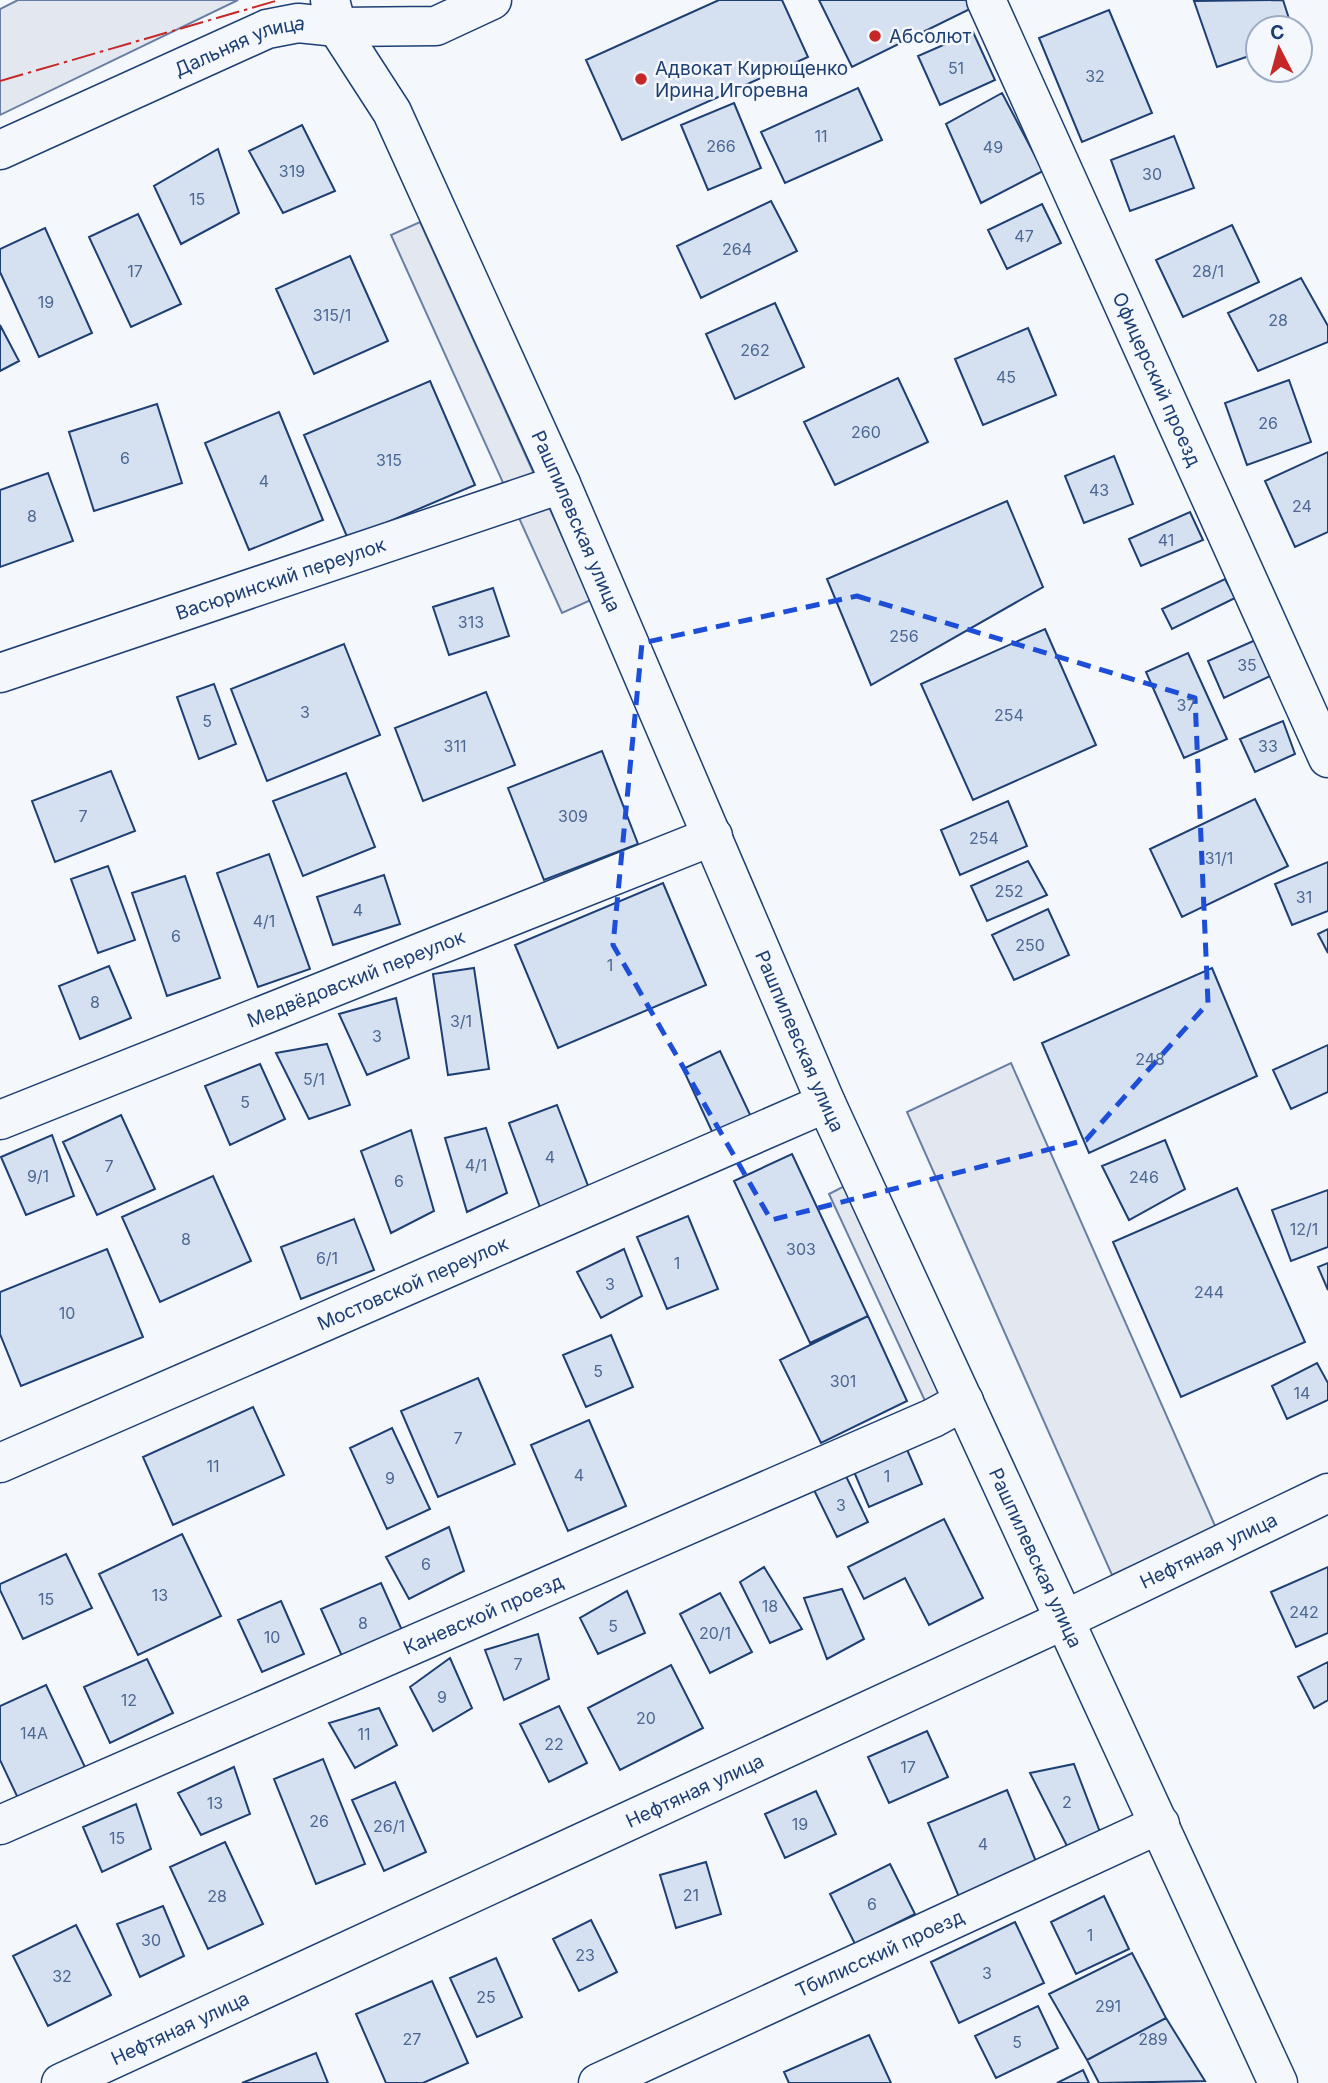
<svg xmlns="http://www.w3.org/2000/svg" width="1328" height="2083" font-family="Inter,sans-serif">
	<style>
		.parking { fill: #e3e8f0; stroke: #687fa3; stroke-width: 2 }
		.building { fill: #d5e0f0; stroke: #1d3f73; stroke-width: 2 }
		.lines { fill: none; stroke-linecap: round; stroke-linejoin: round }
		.street-casing { stroke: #1d3f73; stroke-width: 41 }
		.secondary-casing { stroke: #1d3f73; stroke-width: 41 }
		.street { stroke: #f4f7fb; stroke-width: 38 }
		.secondary { stroke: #f4f7fb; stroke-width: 38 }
		.power { stroke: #c62828; stroke-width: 2; stroke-dasharray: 24 5 3.5 5; stroke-linecap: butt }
		.marked { fill: none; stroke: #1d4ed8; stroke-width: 5; stroke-dasharray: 14 9; stroke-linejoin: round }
		.poi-dot { fill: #c62828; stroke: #f4f7fb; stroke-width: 2.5 }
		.labels { text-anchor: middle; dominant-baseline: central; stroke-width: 5; stroke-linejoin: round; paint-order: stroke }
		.number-label { font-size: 16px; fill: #4b6792 }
		.poi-label { font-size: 19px; fill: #1d3f73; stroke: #f4f7fb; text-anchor: start }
		.street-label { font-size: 19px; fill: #1d3f73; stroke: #f4f7fb }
	</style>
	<rect width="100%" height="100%" fill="#f4f7fb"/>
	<path class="parking" d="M 18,0 L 238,0 L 0,115 L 0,9 Z
		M 420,222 L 591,600 L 562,613 L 391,235 Z
		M 1011,1063 L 1216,1528 L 1112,1575 L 907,1112 Z
		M 860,1178 L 964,1401 L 933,1418 L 829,1194 Z"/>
	<path class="building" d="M 719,0 L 782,0 L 808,57 L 622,140 L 586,60 Z
		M 819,0 L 973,0 L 976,6 L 852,67 Z
		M 1283,0 L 1292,28 L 1258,28 L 1258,53 L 1217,67 L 1194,1 Z
		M 1109,10 L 1152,113 L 1082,142 L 1039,38 Z
		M 973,32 L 995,80 L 940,105 L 918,56 Z
		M 858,88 L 882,140 L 785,183 L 761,132 Z
		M 1002,93 L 1043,171 L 981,203 L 946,124 Z
		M 734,103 L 761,168 L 708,190 L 681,125 Z
		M 302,125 L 335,191 L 283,213 L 249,151 Z
		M 1174,136 L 1194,188 L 1130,211 L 1111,160 Z
		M 218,149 L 239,213 L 181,244 L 154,186 Z
		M 771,201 L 797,251 L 701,298 L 677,246 Z
		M 1042,204 L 1061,243 L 1007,269 L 988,230 Z
		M 138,214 L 181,304 L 131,327 L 89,237 Z
		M 1232,225 L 1259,282 L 1183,317 L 1156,260 Z
		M 45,228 L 92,333 L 39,357 L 0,272 L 0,249 Z
		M 350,256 L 388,341 L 314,374 L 276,289 Z
		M 1301,278 L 1328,326 L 1328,342 L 1258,371 L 1228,313 Z
		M 775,303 L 804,367 L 735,399 L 706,334 Z
		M 0,325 L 19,361 L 0,371 Z
		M 1028,328 L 1056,395 L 983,425 L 955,359 Z
		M 898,378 L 928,442 L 835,485 L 804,422 Z
		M 1289,380 L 1311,442 L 1247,465 L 1225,403 Z
		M 430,381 L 475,485 L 348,539 L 304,435 Z
		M 157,404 L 182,483 L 94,511 L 69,432 Z
		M 279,412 L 323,520 L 249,550 L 205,443 Z
		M 1328,452 L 1328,532 L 1295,547 L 1265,481 Z
		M 1114,456 L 1133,504 L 1084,523 L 1065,476 Z
		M 48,473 L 73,541 L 0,567 L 0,490 Z
		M 1007,501 L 1043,587 L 871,685 L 827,579 Z
		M 1190,512 L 1203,540 L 1141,566 L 1129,539 Z
		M 1225,579 L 1235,598 L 1172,629 L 1162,609 Z
		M 493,588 L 509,636 L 449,655 L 433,607 Z
		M 1045,629 L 1096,745 L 973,800 L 921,684 Z
		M 1269,634 L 1285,669 L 1224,698 L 1208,661 Z
		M 344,644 L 380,735 L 267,781 L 231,689 Z
		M 1188,653 L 1227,739 L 1184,758 L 1146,672 Z
		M 214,684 L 236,744 L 199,759 L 177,697 Z
		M 486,692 L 515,765 L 423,801 L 395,728 Z
		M 1283,721 L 1295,754 L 1255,772 L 1240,739 Z
		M 602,751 L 638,844 L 544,880 L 508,788 Z
		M 111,771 L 135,831 L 55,862 L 32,801 Z
		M 346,773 L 375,847 L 303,876 L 273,801 Z
		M 1255,799 L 1288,866 L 1182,917 L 1150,849 Z
		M 1008,801 L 1027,846 L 960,875 L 941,830 Z
		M 269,854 L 310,969 L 258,987 L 217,873 Z
		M 1028,861 L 1047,895 L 987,921 L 971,886 Z
		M 1328,862 L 1328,911 L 1292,925 L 1275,884 Z
		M 108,866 L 135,940 L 98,953 L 71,879 Z
		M 384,875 L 400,924 L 333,945 L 317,897 Z
		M 185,876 L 220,978 L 167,996 L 132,893 Z
		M 663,883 L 706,985 L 558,1048 L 515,945 Z
		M 1048,909 L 1069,955 L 1014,980 L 992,935 Z
		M 1328,929 L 1328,953 L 1318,934 Z
		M 109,966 L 131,1018 L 80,1039 L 59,986 Z
		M 474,968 L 489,1069 L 448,1075 L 433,974 Z
		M 1212,968 L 1257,1076 L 1089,1153 L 1042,1043 Z
		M 396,998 L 409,1058 L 367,1075 L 339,1014 Z
		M 327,1044 L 350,1105 L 309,1119 L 276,1053 Z
		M 1328,1045 L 1328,1092 L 1291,1109 L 1273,1070 Z
		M 720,1051 L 753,1121 L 715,1138 L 683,1069 Z
		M 260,1064 L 285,1119 L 230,1145 L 205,1086 Z
		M 557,1105 L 590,1191 L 541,1210 L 509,1123 Z
		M 121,1115 L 155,1189 L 97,1215 L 63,1142 Z
		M 486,1128 L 507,1193 L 467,1212 L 445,1138 Z
		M 411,1130 L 434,1211 L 391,1233 L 361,1151 Z
		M 52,1135 L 74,1196 L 26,1215 L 1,1157 Z
		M 1165,1140 L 1185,1189 L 1129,1220 L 1102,1166 Z
		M 792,1154 L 868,1316 L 810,1343 L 734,1181 Z
		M 213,1176 L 251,1261 L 160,1302 L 122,1217 Z
		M 1237,1188 L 1305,1342 L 1181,1397 L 1113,1242 Z
		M 1328,1190 L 1328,1247 L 1291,1261 L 1272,1210 Z
		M 688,1216 L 718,1289 L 667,1309 L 637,1237 Z
		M 354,1219 L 374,1270 L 301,1299 L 281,1247 Z
		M 107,1249 L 143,1337 L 21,1386 L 0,1334 L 0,1292 Z
		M 624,1249 L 642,1296 L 601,1318 L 577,1272 Z
		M 1328,1263 L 1328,1290 L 1318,1267 Z
		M 868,1316 L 907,1401 L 821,1443 L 780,1360 Z
		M 611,1335 L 633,1387 L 586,1407 L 563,1355 Z
		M 1317,1363 L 1328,1383 L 1328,1400 L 1287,1419 L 1272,1386 Z
		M 478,1378 L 515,1464 L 438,1497 L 401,1411 Z
		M 253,1407 L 284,1475 L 173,1525 L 143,1457 Z
		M 589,1420 L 626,1506 L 568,1531 L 531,1445 Z
		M 392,1428 L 430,1509 L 387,1529 L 350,1448 Z
		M 905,1445 L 922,1484 L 869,1507 L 852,1467 Z
		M 844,1472 L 868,1522 L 837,1537 L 813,1488 Z
		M 944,1519 L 983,1598 L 929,1625 L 905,1578 L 864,1599 L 848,1567 Z
		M 449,1527 L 464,1571 L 409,1599 L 386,1557 Z
		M 182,1534 L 221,1616 L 138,1655 L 99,1574 Z
		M 66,1554 L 92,1608 L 23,1639 L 0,1590 L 0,1584 Z
		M 764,1567 L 802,1629 L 770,1643 L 740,1582 Z
		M 1328,1567 L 1328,1633 L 1296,1647 L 1271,1592 Z
		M 381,1583 L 405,1637 L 345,1663 L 321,1609 Z
		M 842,1589 L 864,1639 L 827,1659 L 804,1598 Z
		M 627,1591 L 645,1633 L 598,1654 L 580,1618 Z
		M 720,1593 L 752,1652 L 710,1673 L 680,1614 Z
		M 281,1601 L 304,1654 L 262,1672 L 238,1620 Z
		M 538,1634 L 549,1679 L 504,1700 L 485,1650 Z
		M 450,1658 L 472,1708 L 433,1731 L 410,1687 Z
		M 147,1659 L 173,1713 L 110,1743 L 84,1687 Z
		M 1328,1662 L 1328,1700 L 1314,1708 L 1298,1677 Z
		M 671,1665 L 703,1728 L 620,1770 L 588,1708 Z
		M 46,1685 L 92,1782 L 25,1813 L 0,1760 L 0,1706 Z
		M 559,1706 L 587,1763 L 549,1782 L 520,1724 Z
		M 379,1708 L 397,1745 L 355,1768 L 329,1723 Z
		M 927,1731 L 948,1777 L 889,1803 L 868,1757 Z
		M 323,1759 L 365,1864 L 316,1884 L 274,1779 Z
		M 1074,1764 L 1100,1832 L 1068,1848 L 1030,1773 Z
		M 234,1767 L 250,1814 L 201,1835 L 178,1793 Z
		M 395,1782 L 426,1852 L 384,1871 L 352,1800 Z
		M 1007,1790 L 1037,1864 L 959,1897 L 928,1823 Z
		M 816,1791 L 836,1834 L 785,1858 L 765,1814 Z
		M 136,1804 L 151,1849 L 102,1872 L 83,1827 Z
		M 225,1842 L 263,1924 L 208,1949 L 170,1867 Z
		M 706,1862 L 721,1914 L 676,1928 L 660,1875 Z
		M 890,1864 L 915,1914 L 855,1944 L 830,1894 Z
		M 1104,1896 L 1129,1949 L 1076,1974 L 1051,1922 Z
		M 163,1906 L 184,1956 L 140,1977 L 117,1924 Z
		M 591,1920 L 617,1972 L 579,1991 L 553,1939 Z
		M 1015,1922 L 1044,1983 L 959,2023 L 931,1962 Z
		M 76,1925 L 111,1995 L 48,2026 L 13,1956 Z
		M 1132,1953 L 1166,2018 L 1087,2060 L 1049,1994 Z
		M 496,1958 L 522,2017 L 477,2037 L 450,1978 Z
		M 432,1981 L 468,2063 L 423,2083 L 386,2083 L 356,2014 Z
		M 1038,2006 L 1058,2048 L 996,2078 L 975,2036 Z
		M 1166,2018 L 1205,2081 L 1099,2083 L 1087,2060 Z
		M 869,2035 L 891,2083 L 789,2083 L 784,2072 Z
		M 316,2053 L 328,2083 L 242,2083 Z
		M 1083,2070 L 1089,2083 L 1057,2083 Z"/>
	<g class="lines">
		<defs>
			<g id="street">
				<path id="s1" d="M 986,0 L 1328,758"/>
				<path id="s2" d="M 0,673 L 561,484"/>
				<path id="s3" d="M 0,1120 L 713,836"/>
				<path id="s4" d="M 0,1463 L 826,1103"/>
				<path id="s5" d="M 0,1825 L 933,1418 L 964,1401"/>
				<path id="s6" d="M 61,2083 L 1064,1620 L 1328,1493"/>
				<path id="s7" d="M 598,2083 L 1160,1824"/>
			</g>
			<g id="secondary">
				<path id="s8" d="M 330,0 L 337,27 L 392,112 L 561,484 L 826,1103 L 1278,2083"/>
				<path id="s9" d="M 0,150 L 267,29 L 298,23 L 337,27 L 436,26 L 492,0"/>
			</g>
		</defs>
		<use href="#street" class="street-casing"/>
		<use href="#secondary" class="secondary-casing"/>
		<use href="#street" class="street"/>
		<use href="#secondary" class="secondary"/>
		<path class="power" d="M 0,81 L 279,0"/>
	</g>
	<path class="marked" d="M 857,596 L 1195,698 L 1208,1003 L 1086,1140 L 771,1220 L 613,945 L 642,643 Z"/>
	<g class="poi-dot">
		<circle cx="875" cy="36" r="7"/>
		<circle cx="641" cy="79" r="7"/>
	</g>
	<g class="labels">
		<g class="number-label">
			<text x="956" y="68">51</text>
			<text x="1095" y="76">32</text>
			<text x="821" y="136">11</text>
			<text x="721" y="146">266</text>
			<text x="993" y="147">49</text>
			<text x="292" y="171">319</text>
			<text x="1152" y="174">30</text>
			<text x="197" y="199">15</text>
			<text x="1024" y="236">47</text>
			<text x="737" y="249">264</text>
			<text x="135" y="271">17</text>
			<text x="1208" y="271">28/1</text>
			<text x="46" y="302">19</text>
			<text x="332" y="315">315/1</text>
			<text x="1278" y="320">28</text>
			<text x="755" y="350">262</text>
			<text x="1006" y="377">45</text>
			<text x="1268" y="423">26</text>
			<text x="866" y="432">260</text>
			<text x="125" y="458">6</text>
			<text x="389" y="460">315</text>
			<text x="264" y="481">4</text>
			<text x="1099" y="490">43</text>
			<text x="1302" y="506">24</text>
			<text x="32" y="516">8</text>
			<text x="1166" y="540">41</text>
			<text x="471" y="622">313</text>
			<text x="904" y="636">256</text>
			<text x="1247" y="665">35</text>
			<text x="1186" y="705">37</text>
			<text x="305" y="712">3</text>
			<text x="1009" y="715">254</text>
			<text x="207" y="721">5</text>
			<text x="455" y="746">311</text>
			<text x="1268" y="746">33</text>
			<text x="83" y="816">7</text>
			<text x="573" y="816">309</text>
			<text x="984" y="838">254</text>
			<text x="1219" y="858">31/1</text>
			<text x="1009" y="891">252</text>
			<text x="1304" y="897">31</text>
			<text x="358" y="910">4</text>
			<text x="264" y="921">4/1</text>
			<text x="176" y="936">6</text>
			<text x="1030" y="945">250</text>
			<text x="610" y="965">1</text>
			<text x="95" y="1002">8</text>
			<text x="461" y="1021">3/1</text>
			<text x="377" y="1036">3</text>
			<text x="1150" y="1059">248</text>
			<text x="314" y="1079">5/1</text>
			<text x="245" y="1102">5</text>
			<text x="550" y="1157">4</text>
			<text x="476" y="1165">4/1</text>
			<text x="109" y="1166">7</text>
			<text x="38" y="1176">9/1</text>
			<text x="1144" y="1177">246</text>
			<text x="399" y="1181">6</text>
			<text x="1304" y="1229">12/1</text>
			<text x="186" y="1239">8</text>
			<text x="801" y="1249">303</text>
			<text x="327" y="1258">6/1</text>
			<text x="677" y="1263">1</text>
			<text x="610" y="1284">3</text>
			<text x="1209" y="1292">244</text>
			<text x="67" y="1313">10</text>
			<text x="598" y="1371">5</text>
			<text x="843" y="1381">301</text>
			<text x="1302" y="1393">14</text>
			<text x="458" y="1438">7</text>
			<text x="213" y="1466">11</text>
			<text x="579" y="1475">4</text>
			<text x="887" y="1476">1</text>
			<text x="390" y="1478">9</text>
			<text x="841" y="1505">3</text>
			<text x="426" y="1564">6</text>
			<text x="160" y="1595">13</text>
			<text x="46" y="1599">15</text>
			<text x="770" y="1606">18</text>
			<text x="1304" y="1612">242</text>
			<text x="363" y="1623">8</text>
			<text x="613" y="1626">5</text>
			<text x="715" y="1633">20/1</text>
			<text x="272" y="1637">10</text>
			<text x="518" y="1664">7</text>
			<text x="442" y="1697">9</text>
			<text x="129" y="1700">12</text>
			<text x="646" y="1718">20</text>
			<text x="34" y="1733">14А</text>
			<text x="364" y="1734">11</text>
			<text x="554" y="1744">22</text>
			<text x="908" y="1767">17</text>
			<text x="1067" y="1802">2</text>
			<text x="215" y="1803">13</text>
			<text x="319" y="1821">26</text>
			<text x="800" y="1824">19</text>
			<text x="389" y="1826">26/1</text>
			<text x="117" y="1838">15</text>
			<text x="983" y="1844">4</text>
			<text x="691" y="1895">21</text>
			<text x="217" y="1896">28</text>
			<text x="872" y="1904">6</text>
			<text x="1090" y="1935">1</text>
			<text x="151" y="1940">30</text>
			<text x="585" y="1955">23</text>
			<text x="987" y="1973">3</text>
			<text x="62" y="1976">32</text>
			<text x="486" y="1997">25</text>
			<text x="1108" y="2006">291</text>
			<text x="412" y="2039">27</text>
			<text x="1153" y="2039">289</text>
			<text x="1017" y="2042">5</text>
		</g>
		<g class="poi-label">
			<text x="889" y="36">Абсолют</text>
			<text x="655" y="68">Адвокат Кирющенко<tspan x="655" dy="22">Ирина Игоревна</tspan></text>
		</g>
		<g class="street-label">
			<text stroke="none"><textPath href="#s9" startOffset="262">Дальняя улица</textPath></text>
			<text stroke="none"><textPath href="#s1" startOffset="416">Офицерский проезд</textPath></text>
			<text stroke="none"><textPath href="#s8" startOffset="578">Рашпилевская улица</textPath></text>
			<text stroke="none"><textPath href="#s2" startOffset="296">Васюринский переулок</textPath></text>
			<text stroke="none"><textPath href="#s3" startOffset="383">Медвёдовский переулок</textPath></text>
			<text stroke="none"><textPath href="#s8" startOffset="1144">Рашпилевская улица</textPath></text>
			<text stroke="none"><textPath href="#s4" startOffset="450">Мостовской переулок</textPath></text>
			<text stroke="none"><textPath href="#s6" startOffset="1265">Нефтяная улица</textPath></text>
			<text stroke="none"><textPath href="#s8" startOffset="1712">Рашпилевская улица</textPath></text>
			<text stroke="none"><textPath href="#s5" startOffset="527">Каневской проезд</textPath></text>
			<text stroke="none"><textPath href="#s6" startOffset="698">Нефтяная улица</textPath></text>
			<text stroke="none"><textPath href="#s7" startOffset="310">Тбилисский проезд</textPath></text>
			<text stroke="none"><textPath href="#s6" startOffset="131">Нефтяная улица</textPath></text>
		</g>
	</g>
	<g transform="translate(1279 49) rotate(354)"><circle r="33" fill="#f4f7fb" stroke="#9eadc5" stroke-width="2"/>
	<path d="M0-5L12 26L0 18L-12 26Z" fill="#c62828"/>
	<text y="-10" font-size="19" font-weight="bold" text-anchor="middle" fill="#1d3f73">С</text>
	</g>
</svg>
